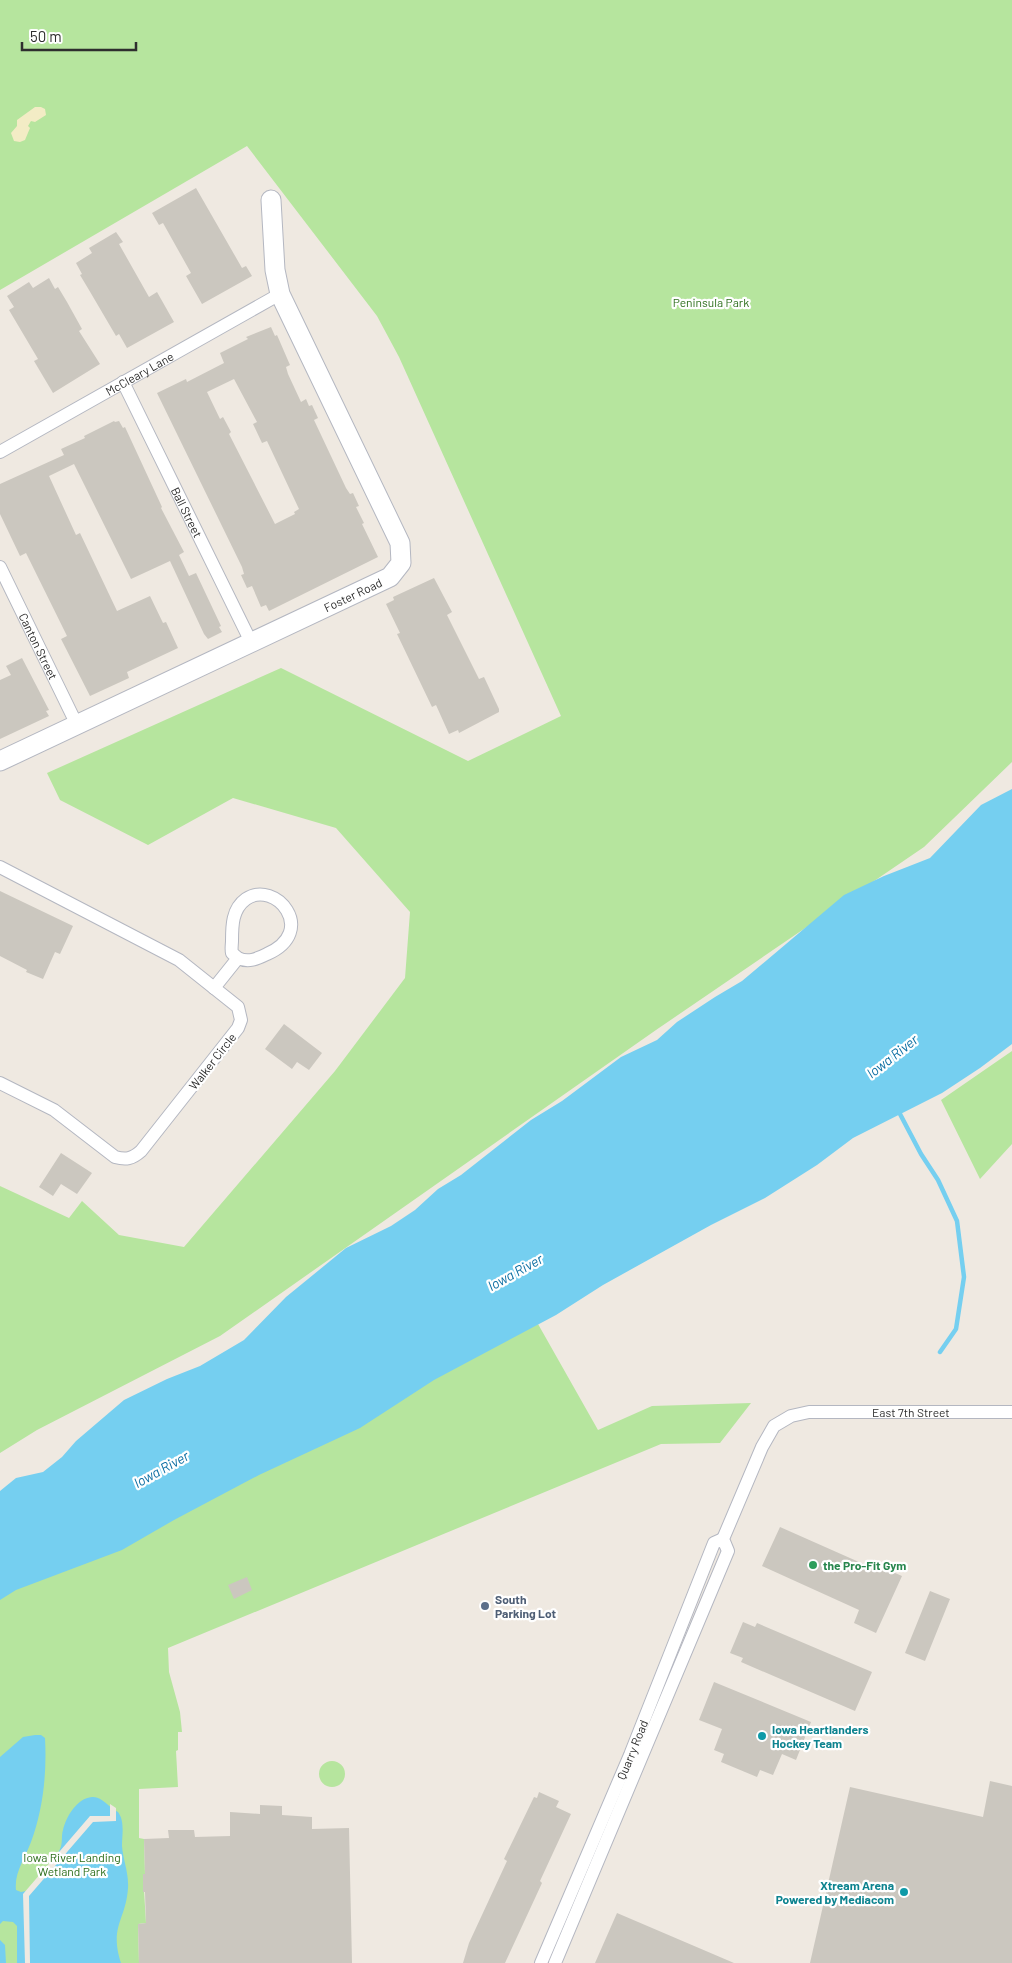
<svg xmlns="http://www.w3.org/2000/svg" width="1012" height="1963" font-family="Barlow,sans-serif">
	<style>
		.green { fill: #b6e59e }
		.sand { fill: #f3ecc5 }
		.water { fill: #75cff0 }
		.pier { fill: #efe9e1 }
		.lines { fill: none; stroke-linecap: round; stroke-linejoin: round }
		.stream { stroke: #75cff0; stroke-width: 4.5 }
		.building { fill: #cbc7bf; fill-rule: evenodd }
		.street-casing { stroke: #b4b7c1; stroke-width: 14 }
		.secondary-casing { stroke: #b4b7c1; stroke-width: 21 }
		.street { stroke: #fff; stroke-width: 12 }
		.secondary { stroke: #fff; stroke-width: 19 }
		.leisure-dot { fill: #2e9e5b; stroke: #fff; stroke-width: 2 }
		.service-dot { fill: #5c6f8a; stroke: #fff; stroke-width: 2 }
		.culture-dot { fill: #0f9aa8; stroke: #fff; stroke-width: 2 }
		.labels { text-anchor: middle; dominant-baseline: central; stroke-width: 4.5; stroke-linejoin: round; paint-order: stroke }
		.park-label { font-size: 12px; fill: #2c6e1b; stroke: #fff }
		.street-label { font-size: 12px; fill: #2e2e2e; stroke: #fff }
		.leisure-label { font-size: 12px; font-weight: bold; fill: #27864d; stroke: #fff; text-anchor: start }
		.service-label { font-size: 12px; font-weight: bold; fill: #4e5e75; stroke: #fff; text-anchor: start }
		.culture-label { font-size: 12px; font-weight: bold; fill: #0d838f; stroke: #fff; text-anchor: start }
		.water-label { font-size: 14px; font-style: italic; fill: #0d6fa3; stroke: #fff }
	</style>
	<rect width="100%" height="100%" fill="#efe9e1"/>
	<path class="green" d="M 0,0 L 1012,0 L 1012,762 L 924,847 L 656,1030 L 220,1336 L 37,1430 L 0,1453 L 0,1186 L 69,1218 L 82,1201 L 119,1235 L 184,1247 L 335,1071 L 405,978 L 410,912 L 336,828 L 233,798 L 148,845 L 60,800 L 47,773 L 281,668 L 468,761 L 561,716 L 399,357 L 377,316 L 247,146 L 0,290 Z
		M 1012,1051 L 1012,1144 L 980,1179 L 941,1100 Z
		M 538,1324 L 598,1430 L 652,1406 L 751,1403 L 720,1443 L 661,1444 L 168,1648 L 169,1672 L 180,1712 L 182,1732 L 178,1732 L 178,1750 L 176,1751 L 178,1787 L 139,1789 L 139,1838 L 144,1839 L 145,1874 L 143,1874 L 146,1923 L 138,1924 L 139,1963 L 0,1963 L 0,1589 Z
		M319 1774a13 13 0 1 1 26 0a13 13 0 1 1-26 0Z"/>
	<path class="sand" d="M 35,107 L 41,107 L 45,109 L 46,115 L 35,122 L 31,121 L 28,126 L 30,128 L 25,140 L 20,142 L 14,141 L 11,133 L 17,126 L 17,120 Z"/>
	<path class="water" d="M 1012,789 L 1012,1044 L 980,1068 L 942,1093 L 853,1138 L 817,1165 L 765,1198 L 711,1225 L 603,1285 L 556,1315 L 434,1380 L 360,1428 L 259,1475 L 174,1520 L 122,1550 L 16,1590 L 0,1600 L 0,1491 L 16,1478 L 43,1472 L 62,1457 L 76,1441 L 124,1400 L 167,1379 L 200,1366 L 244,1340 L 286,1297 L 346,1248 L 391,1226 L 415,1210 L 438,1189 L 461,1175 L 531,1120 L 562,1101 L 621,1057 L 657,1040 L 677,1022 L 715,997 L 742,981 L 844,895 L 884,876 L 930,858 L 981,805 Z
		M 35,1735 L 41,1735 L 45,1738 C 47,1773 43,1810 31,1842 C 25,1858 14,1873 16,1890 L 21,1892 L 26,1891 C 38,1878 53,1866 60,1849 C 63,1843 61,1836 63,1830 C 66,1817 77,1798 92,1797 C 102,1796 109,1808 118,1812 C 125,1821 122,1835 122,1846 C 123,1860 129,1873 128,1888 C 126,1920 109,1926 121,1963 L 17,1963 L 17,1926 L 13,1922 L 3,1921 L 0,1924 L 0,1757 L 23,1737 Z
		M 0,1940 L 5,1945 L 6,1963 L 0,1963 Z"/>
	<path class="pier" d="M 110,1804 L 116,1808 L 116,1821 L 93,1822 L 29,1896 L 30,1963 L 25,1963 L 23,1894 L 90,1816 L 110,1816 Z"/>
	<g class="lines">
		<path class="stream" d="M 900,1114 L 921,1154 L 938,1180 L 957,1221 L 964,1277 L 956,1329 L 940,1352"/>
	</g>
	<path class="building" d="M 196,188 L 242,268 L 246,266 L 252,276 L 202,304 L 186,276 L 191,273 L 163,223 L 159,225 L 152,213 Z
		M 116,232 L 123,242 L 119,244 L 149,297 L 157,292 L 174,322 L 127,348 L 119,334 L 116,336 L 89,290 L 80,275 L 82,274 L 76,263 L 92,253 L 89,248 Z
		M 49,278 L 55,289 L 58,287 L 67,302 L 82,329 L 79,331 L 100,364 L 53,393 L 34,361 L 38,359 L 9,310 L 14,307 L 7,296 L 29,282 L 33,288 Z
		M 271,327 L 275,336 L 277,335 L 290,365 L 286,367 L 288,374 L 301,402 L 306,399 L 309,406 L 312,405 L 318,418 L 314,420 L 346,488 L 350,494 L 353,493 L 359,506 L 356,507 L 364,523 L 362,524 L 378,557 L 269,611 L 266,605 L 261,607 L 252,586 L 247,588 L 241,575 L 244,574 L 242,567 L 157,393 L 186,379 L 187,382 L 224,363 L 220,353 L 248,339 L 246,337 ZM 234,379 L 257,422 L 253,424 L 262,443 L 267,441 L 299,509 L 294,512 L 295,514 L 275,524 L 229,434 L 231,432 L 223,417 L 220,419 L 207,392 Z
		M 114,421 L 115,422 L 119,421 L 123,428 L 125,427 L 162,507 L 161,508 L 184,552 L 179,555 L 189,576 L 196,573 L 221,626 L 219,627 L 222,632 L 208,639 L 204,634 L 170,561 L 131,579 L 74,464 L 49,476 L 76,535 L 80,533 L 117,611 L 150,596 L 163,623 L 166,622 L 178,648 L 127,672 L 129,678 L 90,696 L 61,639 L 67,636 L 26,553 L 20,556 L 0,514 L 0,484 L 64,455 L 61,449 L 85,438 L 84,436 Z
		M 434,578 L 452,612 L 447,615 L 479,679 L 484,677 L 499,709 L 499,712 L 459,733 L 458,730 L 449,734 L 436,705 L 432,707 L 397,634 L 400,633 L 386,604 L 394,600 L 393,597 Z
		M 22,658 L 49,710 L 46,711 L 49,716 L 0,739 L 0,680 L 11,675 L 6,666 Z
		M 0,891 L 73,926 L 60,954 L 55,952 L 43,979 L 26,972 L 27,970 L 0,956 Z
		M 284,1024 L 322,1053 L 309,1070 L 297,1062 L 292,1069 L 265,1049 Z
		M 61,1153 L 92,1173 L 77,1194 L 61,1184 L 53,1196 L 39,1187 Z
		M 780,1527 L 877,1570 L 879,1566 L 902,1576 L 876,1633 L 854,1623 L 859,1610 L 762,1566 Z
		M 247,1577 L 252,1590 L 234,1599 L 228,1585 Z
		M 930,1591 L 950,1599 L 925,1661 L 905,1653 Z
		M 743,1622 L 755,1627 L 757,1623 L 872,1672 L 855,1711 L 741,1662 L 743,1658 L 730,1653 Z
		M 714,1682 L 811,1722 L 796,1760 L 782,1754 L 773,1775 L 760,1770 L 757,1777 L 721,1762 L 724,1754 L 714,1750 L 722,1729 L 699,1720 Z
		M 990,1781 L 1012,1786 L 1012,1963 L 810,1963 L 850,1787 L 983,1817 Z
		M 539,1792 L 559,1801 L 556,1807 L 571,1814 L 540,1881 L 542,1883 L 505,1963 L 463,1963 L 469,1943 L 507,1861 L 504,1859 L 534,1797 L 537,1798 Z
		M 260,1805 L 282,1806 L 282,1815 L 312,1817 L 312,1829 L 349,1828 L 352,1963 L 139,1963 L 138,1924 L 146,1923 L 145,1892 L 143,1892 L 143,1874 L 145,1874 L 144,1839 L 169,1838 L 168,1830 L 194,1830 L 195,1837 L 230,1836 L 230,1812 L 260,1814 Z
		M 617,1913 L 734,1963 L 595,1963 Z"/>
	<g class="lines">
		<defs>
			<g id="street">
				<path id="s1" d="M 123,382 L 251,642"/>
				<path id="s2" d="M 0,452 L 280,294"/>
				<path id="s3" d="M 0,567 L 77,725"/>
				<path d="M 0,867 L 179,960 L 238,1007 L 241,1020 L 238,1028 L 141,1151 C 132,1159 126,1160 115,1157 L 54,1110 L 0,1083"/>
				<path d="M 214,988 L 238,958 C 236,956 234,955 232,953 C 231,949 232,944 232,941 C 232,926 232,909 246,899 C 275,879 319,931 267,954 C 257,959 248,963 238,958"/>
				<path id="s4" d="M 541,1963 L 630,1755 L 714,1543 L 723,1539"/>
				<path id="s5" d="M 555,1963 L 728,1551 L 723,1539 L 762,1447 L 774,1426 L 791,1416 L 809,1412 L 1012,1412"/>
			</g>
			<g id="secondary">
				<path id="s6" d="M 0,761 L 390,577 L 401,563 L 400,543 L 280,294 L 275,270 L 271,200"/>
			</g>
		</defs>
		<use href="#street" class="street-casing"/>
		<use href="#secondary" class="secondary-casing"/>
		<use href="#street" class="street"/>
		<use href="#secondary" class="secondary"/>
	</g>
	<circle class="leisure-dot" cx="813" cy="1565" r="5"/>
	<circle class="service-dot" cx="485" cy="1606" r="5"/>
	<g class="culture-dot">
		<circle cx="762" cy="1736" r="5"/>
		<circle cx="904" cy="1892" r="5"/>
	</g>
	<g class="labels">
		<g class="park-label">
			<text x="711" y="302">Peninsula Park</text>
			<text x="72" y="1857">Iowa River Landing<tspan x="72" dy="14">Wetland Park</tspan></text>
		</g>
		<g class="street-label">
			<text stroke="none"><textPath href="#s2" startOffset="160">McCleary Lane</textPath></text>
			<text stroke="none"><textPath href="#s1" startOffset="145">Ball Street</textPath></text>
			<text stroke="none"><textPath href="#s6" startOffset="390">Foster Road</textPath></text>
			<text stroke="none"><textPath href="#s3" startOffset="88">Canton Street</textPath></text>
			<text transform="translate(212 1061) rotate(-52)">Walker Circle</text>
			<text stroke="none"><textPath href="#s5" startOffset="724">East 7th Street</textPath></text>
			<text stroke="none"><textPath href="#s4" startOffset="232">Quarry Road</textPath></text>
		</g>
		<g class="leisure-label">
			<text x="823" y="1565">the Pro-Fit Gym</text>
		</g>
		<g class="service-label">
			<text x="495" y="1599">South<tspan x="495" dy="14">Parking Lot</tspan></text>
		</g>
		<g class="culture-label">
			<text x="772" y="1729">Iowa Heartlanders<tspan x="772" dy="14">Hockey Team</tspan></text>
			<text x="894" y="1885" text-anchor="end">Xtream Arena<tspan x="894" dy="14">Powered by Mediacom</tspan></text>
		</g>
		<g class="water-label">
			<text transform="translate(892 1056) rotate(-38)">Iowa River</text>
			<text transform="translate(515 1272) rotate(-29)">Iowa River</text>
			<text transform="translate(161 1469) rotate(-29)">Iowa River</text>
		</g>
	</g>
	<path d="M22 42v8h114v-8" fill="none" stroke="#2e2e2e" stroke-width="2.5"/>
	<text x="30" y="42" font-size="15" fill="#2e2e2e" stroke="#ffffff" stroke-width="4" paint-order="stroke">50 m</text>
</svg>
